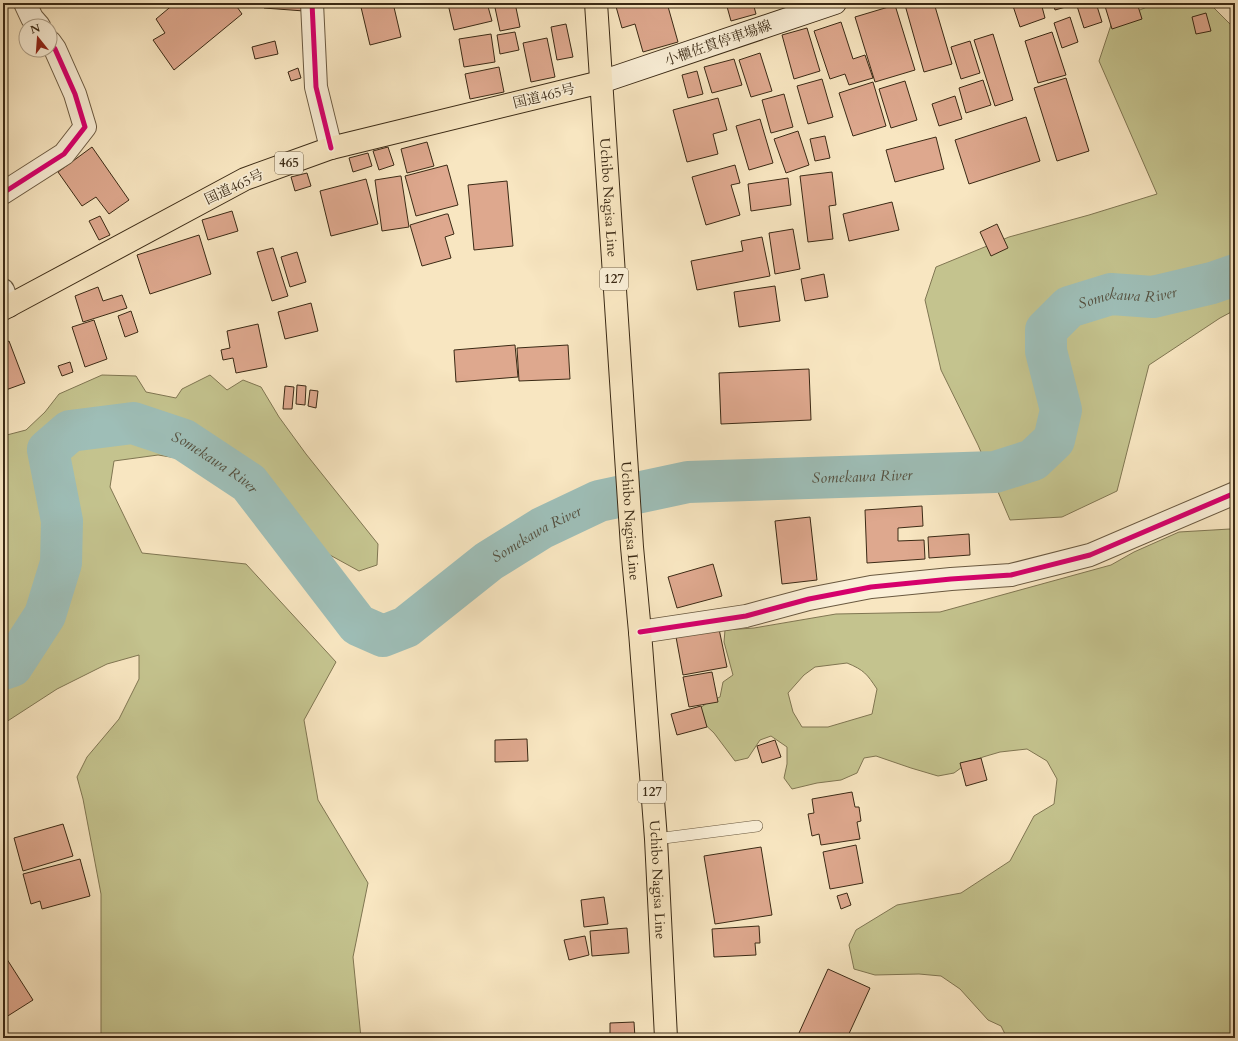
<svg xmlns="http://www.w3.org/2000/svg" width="1238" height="1041" font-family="Cardo,'Noto Serif JP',serif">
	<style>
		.green { fill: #c4c38e; stroke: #807652; fill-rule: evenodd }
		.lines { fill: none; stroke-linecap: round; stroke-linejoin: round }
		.river { stroke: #9ebeb7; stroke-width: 42 }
		.building { fill: #dea88e; stroke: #3b2a15 }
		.lane-casing { stroke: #6a5940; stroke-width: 12 }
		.street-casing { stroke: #6a5940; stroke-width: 24 }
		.secondary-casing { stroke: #3b2a15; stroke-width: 24 }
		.highway-casing { stroke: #3b2a15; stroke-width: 24 }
		.lane { stroke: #faefd7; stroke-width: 11 }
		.street { stroke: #faefd7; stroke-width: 22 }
		.secondary { stroke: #faefd7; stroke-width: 22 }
		.highway { stroke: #f8e6c1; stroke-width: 22 }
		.cycleway-casing { stroke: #faefd7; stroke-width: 8 }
		.cycleway { stroke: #d6006c; stroke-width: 5 }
		.labels { text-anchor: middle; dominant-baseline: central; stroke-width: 3.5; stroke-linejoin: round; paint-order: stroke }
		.shield { fill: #faefd7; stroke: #74654f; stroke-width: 1 }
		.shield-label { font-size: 13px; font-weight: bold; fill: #3b2a15 }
		.street-label { font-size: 14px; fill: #3b2a15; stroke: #faefd7 }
		.water-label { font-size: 15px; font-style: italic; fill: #544f3e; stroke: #faefd7 }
	</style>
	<rect width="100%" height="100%" fill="#f8e6c1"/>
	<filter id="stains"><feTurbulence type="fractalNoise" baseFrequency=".005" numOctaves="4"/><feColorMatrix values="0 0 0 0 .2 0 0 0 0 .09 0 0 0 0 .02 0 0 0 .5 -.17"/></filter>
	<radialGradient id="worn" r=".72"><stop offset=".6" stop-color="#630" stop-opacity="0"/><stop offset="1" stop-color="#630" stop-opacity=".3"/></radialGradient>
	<path class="green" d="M 1156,3 L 1209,3 L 1235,29 L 1235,310 L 1220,318 L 1149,365 L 1117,491 L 1062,517 L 1010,520 L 978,445 L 941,370 L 925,300 L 936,267 L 1009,237 L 1089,215 L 1157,194 L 1099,61 L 1112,22 Z
		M 102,375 L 136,376 L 146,392 L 176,398 L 182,389 L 210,375 L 227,390 L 243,380 L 261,387 L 279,417 L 306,454 L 378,544 L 377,565 L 359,571 L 319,549 L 278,519 L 241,491 L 195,461 L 158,455 L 114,461 L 110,487 L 142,553 L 246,564 L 336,662 L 304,720 L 318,800 L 368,883 L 353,957 L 361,1038 L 101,1038 L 101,894 L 83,799 L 77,777 L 87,757 L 119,719 L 139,679 L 139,655 L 107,664 L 57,689 L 3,724 L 3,436 L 26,430 L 45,412 L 59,394 Z
		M 1230,529 L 1235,529 L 1235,1038 L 1007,1038 L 1001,1026 L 988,1020 L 960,989 L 941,976 L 919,974 L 875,975 L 854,969 L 849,945 L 856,930 L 897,905 L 961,893 L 1010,861 L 1034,816 L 1054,804 L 1057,779 L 1047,761 L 1027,749 L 1000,752 L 983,757 L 965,765 L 954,773 L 938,776 L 911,768 L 876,756 L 864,758 L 857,773 L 841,780 L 817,783 L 792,789 L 784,778 L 787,764 L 787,747 L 771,736 L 760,740 L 748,758 L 735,761 L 714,733 L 698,718 L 700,708 L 710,701 L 720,697 L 723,682 L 733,675 L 724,642 L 725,630 L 754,628 L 836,614 L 940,612 L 1111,565 L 1134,552 L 1179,532 ZM 847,663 C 864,670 867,674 877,689 L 872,714 L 828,727 L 802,727 L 793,712 L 788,693 L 804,675 L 815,667 Z"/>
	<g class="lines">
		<path class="river" id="s1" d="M 3,669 L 12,666 L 45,615 L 61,563 L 62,521 L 48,450 L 70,431 L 133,423 L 184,440 L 249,483 L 358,625 L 383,636 L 406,627 L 489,561 L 542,528 L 599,501 L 688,482 L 995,472 L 1033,460 L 1054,440 L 1061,410 L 1046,351 L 1046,330 L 1069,307 L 1111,294 L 1153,297 L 1212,283 L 1235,275"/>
	</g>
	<path class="building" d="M 175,3 L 236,3 L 235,4 L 242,14 L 174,70 L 153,40 L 165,33 L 156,19 Z
		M 264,3 L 304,3 L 304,11 L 264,8 Z
		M 360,3 L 393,3 L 401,37 L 370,45 Z
		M 452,3 L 487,3 L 492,21 L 454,30 L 448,4 Z
		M 494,3 L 515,3 L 520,27 L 500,31 Z
		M 615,3 L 667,3 L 678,42 L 643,52 L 635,24 L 622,28 Z
		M 726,3 L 753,3 L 756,14 L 731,21 Z
		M 783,3 L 803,3 L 785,9 Z
		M 913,3 L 934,3 L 952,64 L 924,72 L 905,5 Z
		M 1012,3 L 1041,3 L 1045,18 L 1020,27 Z
		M 1053,3 L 1080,3 L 1055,10 Z
		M 1088,3 L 1096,3 L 1102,22 L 1084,28 L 1077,6 Z
		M 1104,3 L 1137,3 L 1142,19 L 1112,29 Z
		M 895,5 L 915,70 L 875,82 L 855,17 Z
		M 1206,13 L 1211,31 L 1196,34 L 1192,17 Z
		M 1070,17 L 1078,42 L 1062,48 L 1054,23 Z
		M 841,22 L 853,59 L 865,55 L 873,78 L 849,85 L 845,74 L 830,79 L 814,31 Z
		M 566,24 L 573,57 L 557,60 L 551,27 Z
		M 807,28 L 820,71 L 794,79 L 782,35 Z
		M 515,32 L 519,50 L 500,54 L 497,35 Z
		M 1052,32 L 1066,75 L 1038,83 L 1025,41 Z
		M 491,34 L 495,62 L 464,67 L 459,39 Z
		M 993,34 L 1013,100 L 995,106 L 974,40 Z
		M 547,38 L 555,77 L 531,82 L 523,43 Z
		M 275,41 L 278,54 L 255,59 L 252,47 Z
		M 970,41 L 980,73 L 961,79 L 951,47 Z
		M 760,53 L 772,91 L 751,97 L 739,60 Z
		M 734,59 L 742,85 L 712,93 L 704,67 Z
		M 499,67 L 504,92 L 470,99 L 465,74 Z
		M 298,68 L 301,78 L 291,81 L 288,72 Z
		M 697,71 L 703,94 L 688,98 L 682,75 Z
		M 1066,78 L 1089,151 L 1057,161 L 1034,88 Z
		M 822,79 L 833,117 L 808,124 L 797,86 Z
		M 983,80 L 991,105 L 966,113 L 959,88 Z
		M 905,81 L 917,120 L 891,128 L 879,89 Z
		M 873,82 L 886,126 L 853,136 L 839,93 Z
		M 784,94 L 793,127 L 771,133 L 762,100 Z
		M 955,96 L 962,119 L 939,126 L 932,104 Z
		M 718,98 L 727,130 L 713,134 L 718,154 L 687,162 L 673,110 Z
		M 1026,117 L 1040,161 L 969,184 L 955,140 Z
		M 760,119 L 773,163 L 749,170 L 736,126 Z
		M 798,131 L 809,165 L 786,173 L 774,139 Z
		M 825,136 L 830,158 L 815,161 L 810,139 Z
		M 936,137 L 944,169 L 895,182 L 886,150 Z
		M 427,142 L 434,166 L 407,173 L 401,149 Z
		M 92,147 L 129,200 L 109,214 L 96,197 L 82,206 L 58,172 Z
		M 388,147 L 394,165 L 379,170 L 373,151 Z
		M 368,153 L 372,166 L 353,172 L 349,158 Z
		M 447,165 L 458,205 L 416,216 L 405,176 Z
		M 735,165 L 740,183 L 731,185 L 740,215 L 706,225 L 692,177 Z
		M 832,172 L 836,205 L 829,206 L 833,239 L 808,242 L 800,176 Z
		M 307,173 L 311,186 L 295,191 L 291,177 Z
		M 400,176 L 401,176 L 409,227 L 382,231 L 375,180 Z
		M 788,178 L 791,205 L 751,211 L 748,184 Z
		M 366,179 L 378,224 L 331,236 L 320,191 Z
		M 507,181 L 513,246 L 474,250 L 468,185 Z
		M 892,202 L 899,230 L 849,241 L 843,214 Z
		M 232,211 L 238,231 L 208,240 L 202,220 Z
		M 446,214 L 448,214 L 454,234 L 445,237 L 451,258 L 422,266 L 410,225 Z
		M 100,216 L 110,235 L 99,240 L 89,221 Z
		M 997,224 L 1008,248 L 991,256 L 980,232 Z
		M 793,229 L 800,269 L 775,274 L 769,233 Z
		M 199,235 L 211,274 L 150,294 L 137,255 Z
		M 762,237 L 770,276 L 697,290 L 691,261 L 743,251 L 741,241 Z
		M 273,248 L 288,296 L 272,301 L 257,252 Z
		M 297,252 L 306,282 L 290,287 L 281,257 Z
		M 824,274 L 828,297 L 805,301 L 801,279 Z
		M 775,286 L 780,321 L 739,327 L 734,292 Z
		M 98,287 L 103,301 L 122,295 L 127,308 L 83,322 L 75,296 Z
		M 311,303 L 318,331 L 285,339 L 278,312 Z
		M 131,311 L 138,332 L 125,337 L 118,316 Z
		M 94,320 L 107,359 L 85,367 L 72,327 Z
		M 258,324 L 267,367 L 236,373 L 233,358 L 223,360 L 221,350 L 230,348 L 227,331 Z
		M 9,341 L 25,383 L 3,391 L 3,344 Z
		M 515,345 L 518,377 L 456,382 L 454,350 Z
		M 568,345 L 570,379 L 519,381 L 517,348 Z
		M 70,362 L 73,372 L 62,376 L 58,366 Z
		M 809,369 L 811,420 L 721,424 L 719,373 Z
		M 297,385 L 306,386 L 305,405 L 296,404 Z
		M 285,386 L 294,387 L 292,409 L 283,409 Z
		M 310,390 L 318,391 L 316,408 L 308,406 Z
		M 922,506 L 923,526 L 898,528 L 898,541 L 924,540 L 925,559 L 867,563 L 865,510 Z
		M 810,517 L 817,580 L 782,584 L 775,521 Z
		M 969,534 L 970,555 L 929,558 L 928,537 Z
		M 713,564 L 722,596 L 677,608 L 668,577 Z
		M 719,629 L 727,667 L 683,675 L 676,637 Z
		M 712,672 L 718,702 L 689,707 L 683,677 Z
		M 701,706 L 707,727 L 677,735 L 671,714 Z
		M 527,739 L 528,761 L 495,762 L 495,740 Z
		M 775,740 L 781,757 L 762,763 L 757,746 Z
		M 981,758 L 987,780 L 966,786 L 960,763 Z
		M 852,792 L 855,807 L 859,807 L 861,821 L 857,822 L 860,839 L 821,845 L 819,834 L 812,836 L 808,814 L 814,813 L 812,799 Z
		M 63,824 L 73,856 L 23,871 L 14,838 Z
		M 856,845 L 863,883 L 830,889 L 823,852 Z
		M 761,847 L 772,915 L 715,924 L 704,856 Z
		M 80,859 L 90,896 L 42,909 L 40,901 L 31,904 L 23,874 Z
		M 847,893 L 851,905 L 841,909 L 837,896 Z
		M 604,897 L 608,924 L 584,927 L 581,900 Z
		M 759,926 L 760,943 L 755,943 L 756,955 L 714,957 L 712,929 Z
		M 627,928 L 629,953 L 592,956 L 590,931 Z
		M 585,936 L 589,955 L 569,960 L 564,940 Z
		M 3,953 L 33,1000 L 3,1019 Z
		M 828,969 L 870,988 L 847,1038 L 810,1038 L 799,1033 Z
		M 634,1022 L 635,1038 L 610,1038 L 610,1023 Z"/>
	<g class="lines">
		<defs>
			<path id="lane" d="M 656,839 L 757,826"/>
			<path id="street" d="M 25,3 L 32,18 L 39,26
				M 312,3 L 316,87 L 331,148
				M 3,193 L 64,154 L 85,127 L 75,94 L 55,49 L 50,42
				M 3,290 L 9,306
				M 640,632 L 746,616 L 809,599 L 871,587 L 951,579 L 1011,575 L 1090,555 L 1235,493"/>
			<path id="secondary" d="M 601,82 L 835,3"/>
			<g id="highway">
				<path id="s2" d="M 596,3 L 632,547 L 640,632 L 656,839 L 666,1038"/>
				<path d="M 3,309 L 245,179 L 331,148 L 601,82"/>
			</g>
		</defs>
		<use href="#lane" class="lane-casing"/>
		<use href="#street" class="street-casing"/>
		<use href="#secondary" class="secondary-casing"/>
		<use href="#highway" class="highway-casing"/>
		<use href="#lane" class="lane"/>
		<use href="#street" class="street"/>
		<use href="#secondary" class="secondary"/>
		<use href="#highway" class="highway"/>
		<defs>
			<path id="cycleway" d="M 312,3 L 316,87 L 331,148
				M 3,193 L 64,154 L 85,127 L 75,94 L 55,49 L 50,42
				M 640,632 L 746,616 L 809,599 L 871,587 L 951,579 L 1011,575 L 1090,555 L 1235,493"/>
		</defs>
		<use href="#cycleway" class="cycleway-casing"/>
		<use href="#cycleway" class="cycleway"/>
	</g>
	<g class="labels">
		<g class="shield">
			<rect x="275" y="152" width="28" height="22" rx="3"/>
			<rect x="600" y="268" width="28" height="22" rx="3"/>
			<rect x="638" y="781" width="28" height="22" rx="3"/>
		</g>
		<g class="shield-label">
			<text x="289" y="163">465</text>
			<text x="614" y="279">127</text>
			<text x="652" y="792">127</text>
		</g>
		<g class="street-label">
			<text transform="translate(718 43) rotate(-19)">小櫃佐貫停車場線</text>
			<text transform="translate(544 96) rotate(-14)">国道465号</text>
			<text transform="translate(234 187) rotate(-25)">国道465号</text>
			<text stroke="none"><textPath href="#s2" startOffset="195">Uchibo Nagisa Line</textPath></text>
			<text stroke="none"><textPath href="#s2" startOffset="519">Uchibo Nagisa Line</textPath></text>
			<text stroke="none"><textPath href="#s2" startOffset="879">Uchibo Nagisa Line</textPath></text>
		</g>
		<g class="water-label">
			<text stroke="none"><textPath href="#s1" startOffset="1598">Somekawa River</textPath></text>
			<text stroke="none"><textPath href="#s1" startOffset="423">Somekawa River</textPath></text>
			<text stroke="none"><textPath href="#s1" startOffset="1191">Somekawa River</textPath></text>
			<text stroke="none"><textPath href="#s1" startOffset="855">Somekawa River</textPath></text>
		</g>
	</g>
	<rect width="1238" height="1041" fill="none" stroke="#f8e6c1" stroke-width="16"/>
	<rect x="4" y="4" width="1230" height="1033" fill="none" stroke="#3b2a15" stroke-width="2"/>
	<rect x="8" y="8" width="1222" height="1025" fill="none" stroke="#3b2a15"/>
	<g transform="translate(38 38) rotate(343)"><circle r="19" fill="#faefd7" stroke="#aea089"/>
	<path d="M0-3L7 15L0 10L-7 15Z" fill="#8f2418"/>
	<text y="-6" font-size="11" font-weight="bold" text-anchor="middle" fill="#3b2a15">N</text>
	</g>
	<rect width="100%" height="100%" filter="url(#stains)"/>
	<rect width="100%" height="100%" fill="url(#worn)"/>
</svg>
